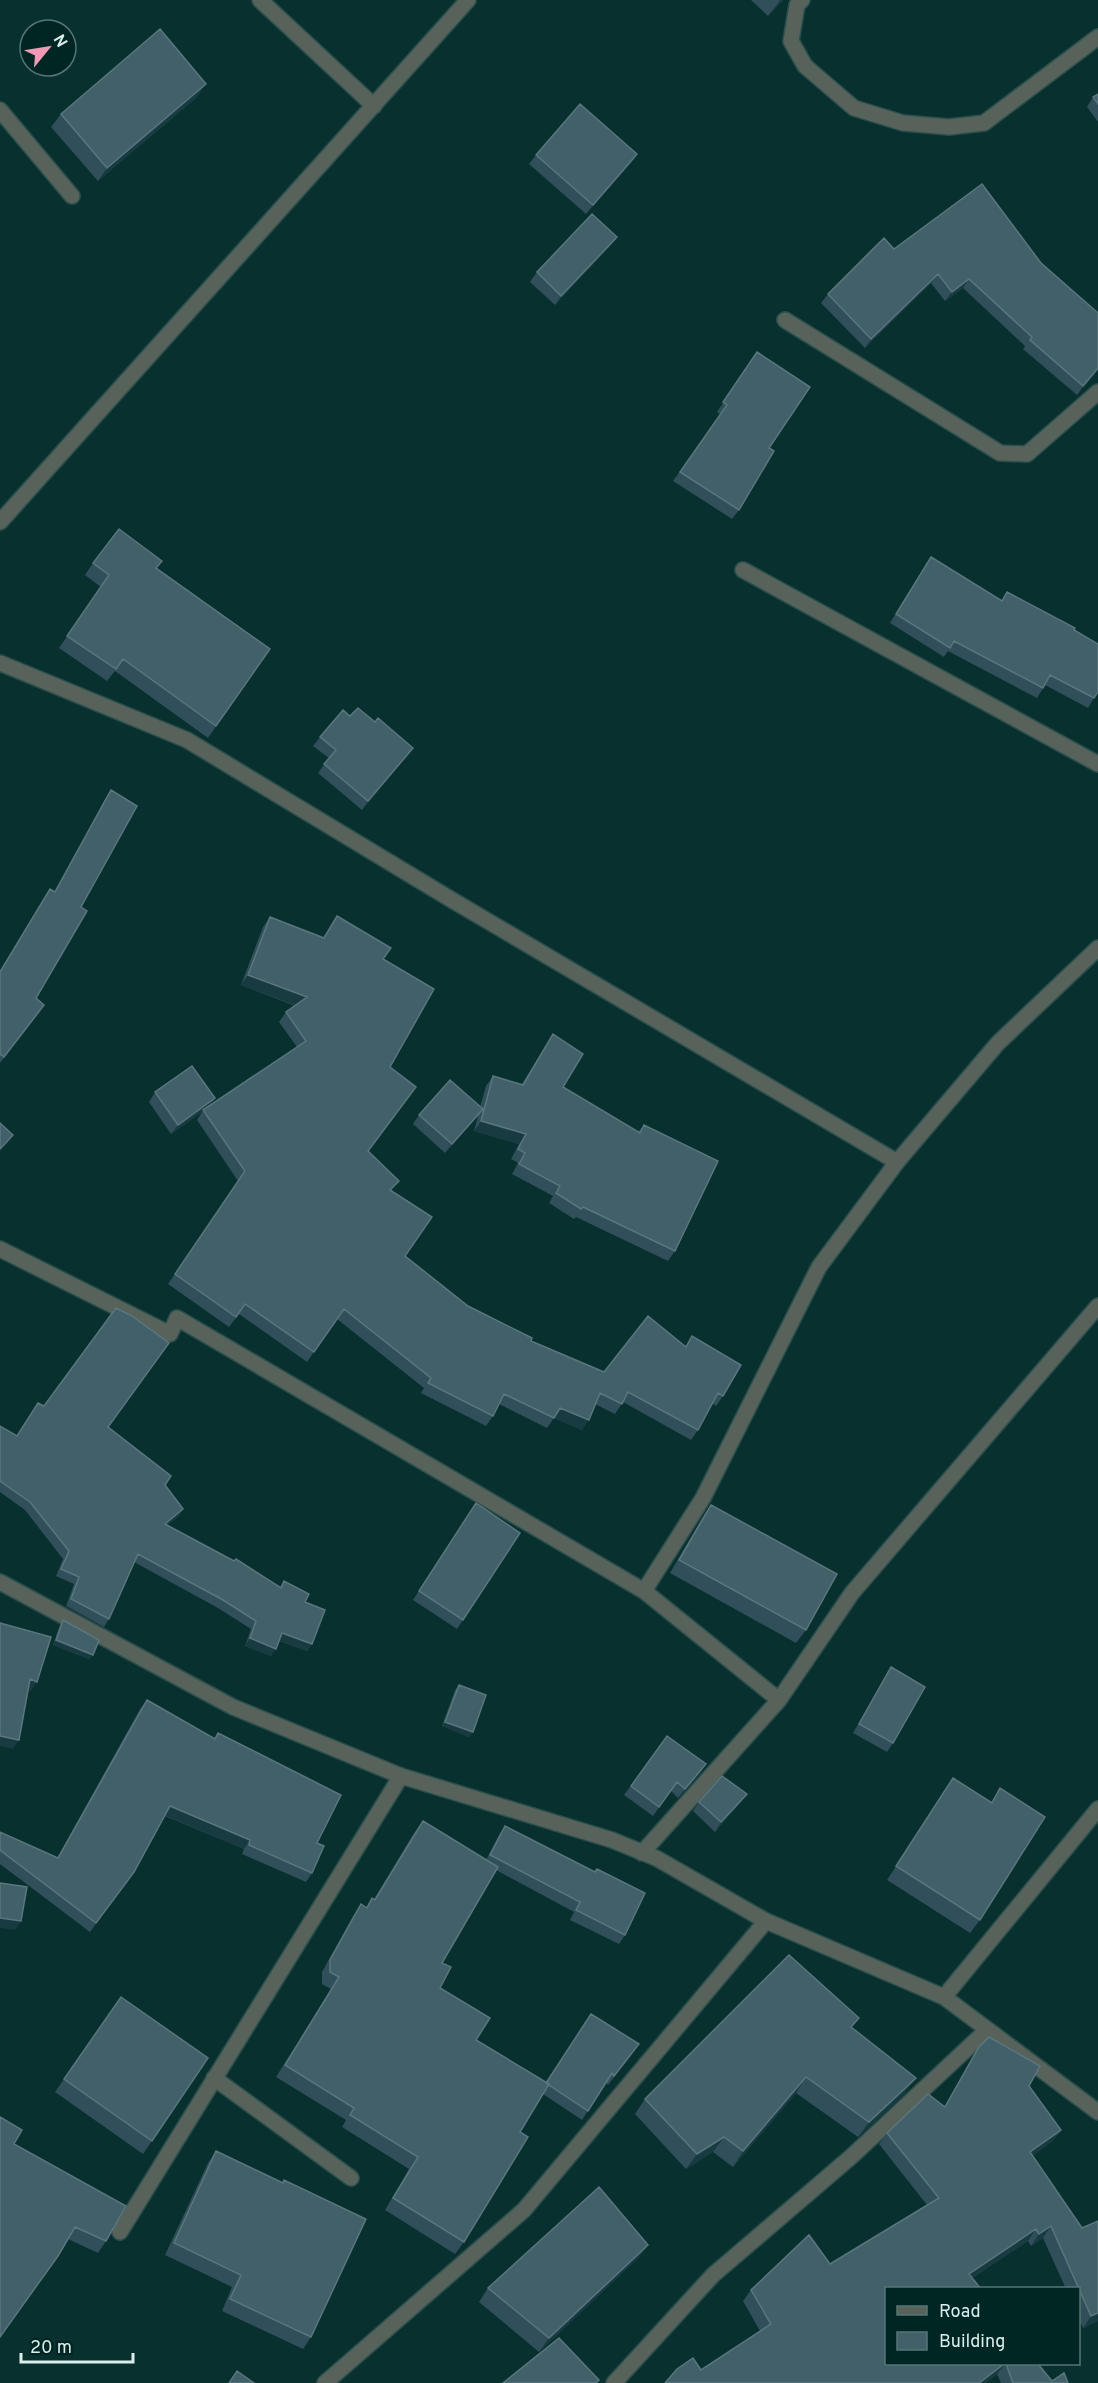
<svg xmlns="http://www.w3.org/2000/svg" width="1098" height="2383" font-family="Overpass,sans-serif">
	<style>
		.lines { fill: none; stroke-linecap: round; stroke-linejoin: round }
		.service-casing { stroke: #294e4c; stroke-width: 18 }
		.minor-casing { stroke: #294e4c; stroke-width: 18 }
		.tertiary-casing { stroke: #294e4c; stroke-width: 18 }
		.service { stroke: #56625a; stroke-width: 15 }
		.minor { stroke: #56625a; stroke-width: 15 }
		.tertiary { stroke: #56625a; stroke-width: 15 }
		.wall { fill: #304f5a }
		.shaded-wall { fill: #183b42 }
		.building { fill: #42606a; stroke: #5a767e; stroke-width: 1.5 }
	</style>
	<rect width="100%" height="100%" fill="#08302e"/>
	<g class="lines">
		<defs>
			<path id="service" d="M 260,0 L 374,106
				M 214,2078 L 351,2178
				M 120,2232 L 401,1776
				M 325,2383 L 524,2210 L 766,1921"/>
			<path id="minor" d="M 802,0 L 797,5 L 791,41 L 805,66 L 854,108 L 903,123 L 949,127 L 984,123 L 1098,37
				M 0,110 L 72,196
				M 785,320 L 1000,453 L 1027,454 L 1098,392
				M 743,570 L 1098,764
				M 0,663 L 187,740 L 452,900 L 897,1162
				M 0,1249 L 170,1334 L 177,1318 L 644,1591 L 779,1700
				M 0,1582 L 233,1707 L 401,1776 L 612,1840 L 656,1858 L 766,1921 L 944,1997 L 1098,2112
				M 644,1591 L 703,1498 L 819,1267 L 897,1162 L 998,1043 L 1098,948
				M 642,1853 L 779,1700 L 852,1593 L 1098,1306
				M 944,1997 L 1098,1809
				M 614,2383 L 713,2275 L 852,2156 L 987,2030"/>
			<path id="tertiary" d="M 0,522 L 468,0"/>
		</defs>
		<use href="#service" class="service-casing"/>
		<use href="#minor" class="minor-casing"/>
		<use href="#tertiary" class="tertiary-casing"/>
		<use href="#service" class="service"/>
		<use href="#minor" class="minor"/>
		<use href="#tertiary" class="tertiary"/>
	</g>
	<path class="wall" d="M 751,0 L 783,0 L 768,16 Z
		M 1098,94 L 1098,122 L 1087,107 L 1093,97 Z
		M 197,97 L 98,181 L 51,127 L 61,114 Z
		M 637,154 L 631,163 L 586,214 L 529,164 L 536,155 Z
		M 617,237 L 610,246 L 555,305 L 530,282 L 537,272 Z
		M 894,249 L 1041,263 L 1098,313 L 1098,370 L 1077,395 L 1023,349 L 1025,346 L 963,288 L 945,301 L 931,283 L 865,348 L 821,303 L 828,294 Z
		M 757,352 L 739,510 L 732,519 L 673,481 L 720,414 L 717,412 Z
		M 931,557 L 1001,601 L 1007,592 L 1074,630 L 1094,698 L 1088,708 L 1045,685 L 1037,698 L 948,651 L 944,657 L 890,623 Z
		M 93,563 L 157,568 L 270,649 L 208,738 L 115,671 L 107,681 L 59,648 L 101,587 L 85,575 Z
		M 320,737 L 406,757 L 362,810 L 318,773 L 329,758 L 313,746 Z
		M 111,790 L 81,907 L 36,998 L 38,1014 L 0,1063 L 0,971 L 44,898 L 50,889 L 54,892 L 105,799 Z
		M 337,916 L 384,959 L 390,1067 L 368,1151 L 392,1191 L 405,1256 L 468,1306 L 531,1341 L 604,1372 L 685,1347 L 692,1336 L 723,1396 L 716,1406 L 712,1403 L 698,1430 L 691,1440 L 623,1402 L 615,1414 L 595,1404 L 582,1430 L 554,1418 L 547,1428 L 499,1404 L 493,1416 L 486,1426 L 421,1393 L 424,1388 L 337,1319 L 307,1362 L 239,1314 L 229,1327 L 168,1284 L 238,1181 L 197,1120 L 202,1112 L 171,1134 L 149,1102 L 155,1092 L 215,1098 L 209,1106 L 297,1047 L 279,1022 L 286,1012 L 295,1006 L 241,985 L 263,927 L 270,917 L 323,938 Z
		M 553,1034 L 563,1087 L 638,1132 L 644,1125 L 675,1251 L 668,1261 L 576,1217 L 574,1219 L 549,1203 L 553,1196 L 512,1174 L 518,1163 L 511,1159 L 519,1144 L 474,1131 L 478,1116 L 445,1153 L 413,1124 L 419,1115 L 480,1107 L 486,1086 L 493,1076 L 522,1084 Z
		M 44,1406 L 108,1428 L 165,1485 L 183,1509 L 178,1517 L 167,1525 L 280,1587 L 284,1581 L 305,1602 L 312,1644 L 307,1651 L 279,1641 L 271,1656 L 245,1646 L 251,1629 L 218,1608 L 134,1562 L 109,1619 L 104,1627 L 66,1606 L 74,1584 L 56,1576 L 63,1559 L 25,1510 L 0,1492 L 0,1426 L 17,1436 Z
		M 711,1505 L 806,1630 L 796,1643 L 670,1573 L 702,1518 Z
		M 469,1513 L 463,1620 L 457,1629 L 413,1600 Z
		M 63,1620 L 93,1655 L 89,1659 L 53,1645 L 60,1625 Z
		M 891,1667 L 893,1743 L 887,1752 L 853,1733 L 885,1677 Z
		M 459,1685 L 473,1732 L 469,1737 L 442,1726 L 455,1690 Z
		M 147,1700 L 214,1739 L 218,1733 L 317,1843 L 312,1873 L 306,1882 L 242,1854 L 244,1849 L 165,1816 L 134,1872 L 90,1932 L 0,1864 L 0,1832 L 57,1858 L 140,1709 Z
		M 667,1736 L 700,1774 L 678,1798 L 671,1791 L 653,1816 L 624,1795 Z
		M 953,1778 L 991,1802 L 1000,1788 L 980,1920 L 970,1933 L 887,1880 Z
		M 699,1802 L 740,1803 L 715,1832 L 693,1811 Z
		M 423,1821 L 486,1860 L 499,1835 L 505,1826 L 595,1872 L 597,1869 L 625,1935 L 619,1944 L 570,1920 L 574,1912 L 496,1870 L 442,1963 L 440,1988 L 476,2040 L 546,2083 L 632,2054 L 608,2085 L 606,2083 L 582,2120 L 543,2094 L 520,2132 L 464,2242 L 455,2254 L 385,2210 L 409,2169 L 342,2127 L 346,2120 L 276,2077 L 331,1989 L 322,1984 L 322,1972 L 353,1916 L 361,1904 L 366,1907 L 372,1898 L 374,1899 L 414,1833 Z
		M 121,1997 L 208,2058 L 143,2154 L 55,2092 Z
		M 852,2028 L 905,2093 L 858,2137 L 796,2093 L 733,2167 L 713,2152 L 686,2169 L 635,2114 L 645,2099 Z
		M 979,2047 L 1029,2086 L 1061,2130 L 1053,2141 L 1032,2156 L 1098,2321 L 1083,2328 L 1078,2317 L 1078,2289 L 1066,2289 L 1043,2238 L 1031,2246 L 1028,2241 L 972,2278 L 1052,2381 L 1068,2383 L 1001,2383 L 997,2374 L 986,2383 L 665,2383 L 701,2370 L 760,2331 L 743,2301 L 751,2290 L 830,2264 L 927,2205 L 879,2144 L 887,2133 L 944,2107 L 971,2059 Z
		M 14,2144 L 106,2241 L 98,2253 L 68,2239 Z
		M 216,2151 L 311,2337 L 303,2349 L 222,2311 L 232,2287 L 165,2255 L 208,2163 Z
		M 648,2245 L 638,2258 L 539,2352 L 479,2302 L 488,2288 Z"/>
	<path class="shaded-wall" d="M 780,0 L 783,0 L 768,16 L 778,3 Z
		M 206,84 L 197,97 L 98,181 L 107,168 Z
		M 637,154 L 631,163 L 586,214 L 593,205 Z
		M 617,237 L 610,246 L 555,305 L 561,296 Z
		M 938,274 L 931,283 L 865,348 L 871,339 Z
		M 969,279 L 963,288 L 945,301 L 952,292 Z
		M 1098,368 L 1098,370 L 1077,395 L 1083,386 Z
		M 413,748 L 406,757 L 362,810 L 368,801 Z
		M 248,975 L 307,997 L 300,1007 L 241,985 Z
		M 215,1098 L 209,1107 L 171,1134 L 178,1125 Z
		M 483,1109 L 476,1118 L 445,1153 L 452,1144 Z
		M 481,1121 L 526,1134 L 519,1144 L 474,1131 Z
		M 13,1135 L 7,1144 L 0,1151 L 0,1149 Z
		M 560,1408 L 589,1420 L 582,1430 L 553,1418 Z
		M 183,1509 L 178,1517 L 160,1531 L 165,1524 Z
		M 282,1633 L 312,1644 L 307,1651 L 277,1640 Z
		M 250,1638 L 276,1649 L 271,1656 L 245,1646 Z
		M 56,1640 L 93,1655 L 89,1659 L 53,1645 Z
		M 30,1679 L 37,1682 L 31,1691 L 24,1689 Z
		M 445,1722 L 473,1732 L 469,1737 L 442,1726 Z
		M 0,1736 L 19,1740 L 13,1749 L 0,1746 Z
		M 706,1764 L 700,1774 L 678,1798 L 685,1789 Z
		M 747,1794 L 740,1803 L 715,1832 L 721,1822 Z
		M 170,1806 L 250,1840 L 244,1849 L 164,1815 Z
		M 0,1918 L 21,1921 L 15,1930 L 0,1928 Z
		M 806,2077 L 796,2093 L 733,2167 L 743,2151 Z
		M 916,2078 L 905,2093 L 858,2137 L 869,2122 Z
		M 1061,2130 L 1053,2141 L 1022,2163 L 1030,2152 Z
		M 724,2137 L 713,2152 L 686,2169 L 697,2154 Z
		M 1051,2226 L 1043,2238 L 1031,2246 L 1039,2234 Z
		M 1036,2229 L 1028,2241 L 961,2285 L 969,2274 Z
		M 648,2245 L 638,2258 L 539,2352 L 549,2338 Z
		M 1098,2313 L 1098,2321 L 1083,2328 L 1091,2316 Z
		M 1005,2364 L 997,2374 L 986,2383 L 979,2383 Z"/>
	<path class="building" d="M 160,29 L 206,84 L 107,168 L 61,114 Z
		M 1098,94 L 1098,104 L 1093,97 Z
		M 580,104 L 637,154 L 593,205 L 536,155 Z
		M 982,184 L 1041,263 L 1098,313 L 1098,368 L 1083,386 L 1030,340 L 1032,337 L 969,279 L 952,292 L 938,274 L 871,339 L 828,294 L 884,238 L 894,249 Z
		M 592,214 L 617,237 L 561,296 L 537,272 Z
		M 757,352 L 810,387 L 769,448 L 774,451 L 739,510 L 680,472 L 727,405 L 723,402 Z
		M 119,529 L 162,561 L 156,568 L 270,649 L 216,726 L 123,659 L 116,669 L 67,636 L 109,575 L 93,563 Z
		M 931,557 L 1002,601 L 1007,592 L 1075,628 L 1074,630 L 1098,644 L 1098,692 L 1094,698 L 1050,675 L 1043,688 L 954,641 L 950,648 L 896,614 Z
		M 358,708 L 375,722 L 378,718 L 413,748 L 368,801 L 324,764 L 336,750 L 320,737 L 343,710 L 350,716 Z
		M 111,790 L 137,806 L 81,907 L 87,911 L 36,998 L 44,1005 L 4,1057 L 0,1054 L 0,972 L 50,889 L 55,892 Z
		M 337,916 L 391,948 L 383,959 L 434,989 L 390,1067 L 416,1087 L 368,1151 L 399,1181 L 390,1190 L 432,1217 L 405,1256 L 468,1306 L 532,1338 L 531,1341 L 604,1372 L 648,1316 L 686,1347 L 692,1336 L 741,1365 L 723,1396 L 718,1393 L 698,1430 L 628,1392 L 622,1404 L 600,1393 L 589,1420 L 560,1408 L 554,1418 L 504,1394 L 493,1416 L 428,1383 L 431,1378 L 344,1309 L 314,1352 L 245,1304 L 236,1317 L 175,1274 L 245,1171 L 203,1110 L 306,1041 L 286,1012 L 307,997 L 248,975 L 270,917 L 324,938 Z
		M 553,1034 L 583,1054 L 563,1087 L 640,1133 L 644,1125 L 718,1161 L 675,1251 L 583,1207 L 581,1209 L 556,1193 L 560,1186 L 519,1164 L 525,1153 L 518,1149 L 526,1134 L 481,1121 L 493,1076 L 523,1085 Z
		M 192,1066 L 215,1098 L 178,1125 L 155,1092 Z
		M 450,1080 L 483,1109 L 452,1144 L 419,1115 Z
		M 0,1123 L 13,1135 L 0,1149 Z
		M 116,1308 L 132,1316 L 169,1343 L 108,1427 L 171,1476 L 165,1485 L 183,1509 L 165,1524 L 234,1561 L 236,1559 L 281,1588 L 284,1581 L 309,1594 L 305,1602 L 325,1610 L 312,1644 L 282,1633 L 276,1649 L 250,1638 L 256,1621 L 223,1600 L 138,1554 L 109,1619 L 71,1599 L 79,1577 L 61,1569 L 69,1551 L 30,1502 L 0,1481 L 0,1426 L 17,1436 L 38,1403 L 44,1406 Z
		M 476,1503 L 520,1533 L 463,1620 L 419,1591 Z
		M 711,1505 L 837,1574 L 806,1630 L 679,1560 Z
		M 63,1620 L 99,1640 L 93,1655 L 56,1640 Z
		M 0,1623 L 51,1637 L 37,1682 L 30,1679 L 19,1740 L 0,1736 Z
		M 891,1667 L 925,1687 L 893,1743 L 859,1724 Z
		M 459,1685 L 486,1695 L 473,1732 L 445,1722 Z
		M 147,1700 L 215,1739 L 218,1733 L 341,1795 L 317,1843 L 324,1846 L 312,1873 L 249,1845 L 250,1840 L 170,1806 L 134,1872 L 96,1923 L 0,1850 L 0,1832 L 58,1858 Z
		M 667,1736 L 706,1764 L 685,1789 L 677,1782 L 659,1807 L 631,1786 Z
		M 722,1776 L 747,1794 L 721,1822 L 699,1802 Z
		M 953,1778 L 992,1803 L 1000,1788 L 1045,1817 L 980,1920 L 896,1866 Z
		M 423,1821 L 498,1867 L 442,1963 L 451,1967 L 440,1988 L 490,2018 L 476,2040 L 549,2084 L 520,2132 L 528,2137 L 464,2242 L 393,2198 L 418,2157 L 350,2115 L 354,2108 L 285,2065 L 339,1977 L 330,1972 L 330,1960 L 361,1904 L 367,1908 L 372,1898 L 375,1900 Z
		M 505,1826 L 595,1872 L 597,1869 L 645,1893 L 625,1935 L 576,1910 L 580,1902 L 490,1855 Z
		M 0,1883 L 27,1887 L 21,1921 L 0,1918 Z
		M 789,1955 L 859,2018 L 851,2027 L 916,2078 L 869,2122 L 806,2077 L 743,2151 L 724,2137 L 697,2154 L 645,2099 Z
		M 121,1997 L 208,2058 L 152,2141 L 64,2079 Z
		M 591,2014 L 639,2044 L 614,2076 L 612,2073 L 588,2111 L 546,2083 Z
		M 989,2037 L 1040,2066 L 1029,2086 L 1061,2130 L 1030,2152 L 1082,2228 L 1098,2221 L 1098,2313 L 1091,2316 L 1051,2226 L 1039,2234 L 1036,2229 L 969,2274 L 981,2289 L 886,2289 L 886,2364 L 1004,2364 L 979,2383 L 665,2383 L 677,2369 L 693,2358 L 701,2370 L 771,2324 L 751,2290 L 809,2235 L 830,2264 L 939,2198 L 887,2133 L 928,2094 L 945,2107 L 979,2047 Z
		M 0,2117 L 22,2130 L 14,2144 L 126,2206 L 106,2241 L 75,2227 L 58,2256 L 0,2337 Z
		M 216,2151 L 283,2183 L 284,2180 L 366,2219 L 311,2337 L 230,2299 L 241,2275 L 174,2243 Z
		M 599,2187 L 648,2245 L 549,2338 L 488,2288 Z
		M 559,2338 L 599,2380 L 596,2383 L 503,2383 Z
		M 1006,2364 L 1038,2364 L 1052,2381 L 1064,2373 L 1068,2383 L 1013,2383 Z
		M 237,2371 L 254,2383 L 229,2383 Z"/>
	<rect x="885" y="2287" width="195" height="78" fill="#002624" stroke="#577674" stroke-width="1.5"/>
	<rect x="897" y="2306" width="30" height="9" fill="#56625a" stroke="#577674" stroke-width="1.5"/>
	<text x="939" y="2317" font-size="18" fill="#d9edeb">Road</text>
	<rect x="897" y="2332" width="30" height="18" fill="#42606a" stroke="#577674" stroke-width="1.5"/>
	<text x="939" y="2347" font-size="18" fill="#d9edeb">Building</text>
	<g transform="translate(48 48) rotate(60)"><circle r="28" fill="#002624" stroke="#577674" stroke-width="1.5"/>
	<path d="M0-4.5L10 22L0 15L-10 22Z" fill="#f09ab5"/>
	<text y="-9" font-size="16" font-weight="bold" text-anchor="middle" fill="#d9edeb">N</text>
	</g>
	<path d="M21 2353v9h112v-9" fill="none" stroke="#d9edeb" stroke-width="3"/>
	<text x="30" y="2353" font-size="18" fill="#d9edeb" stroke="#002624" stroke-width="4.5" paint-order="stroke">20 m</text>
</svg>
